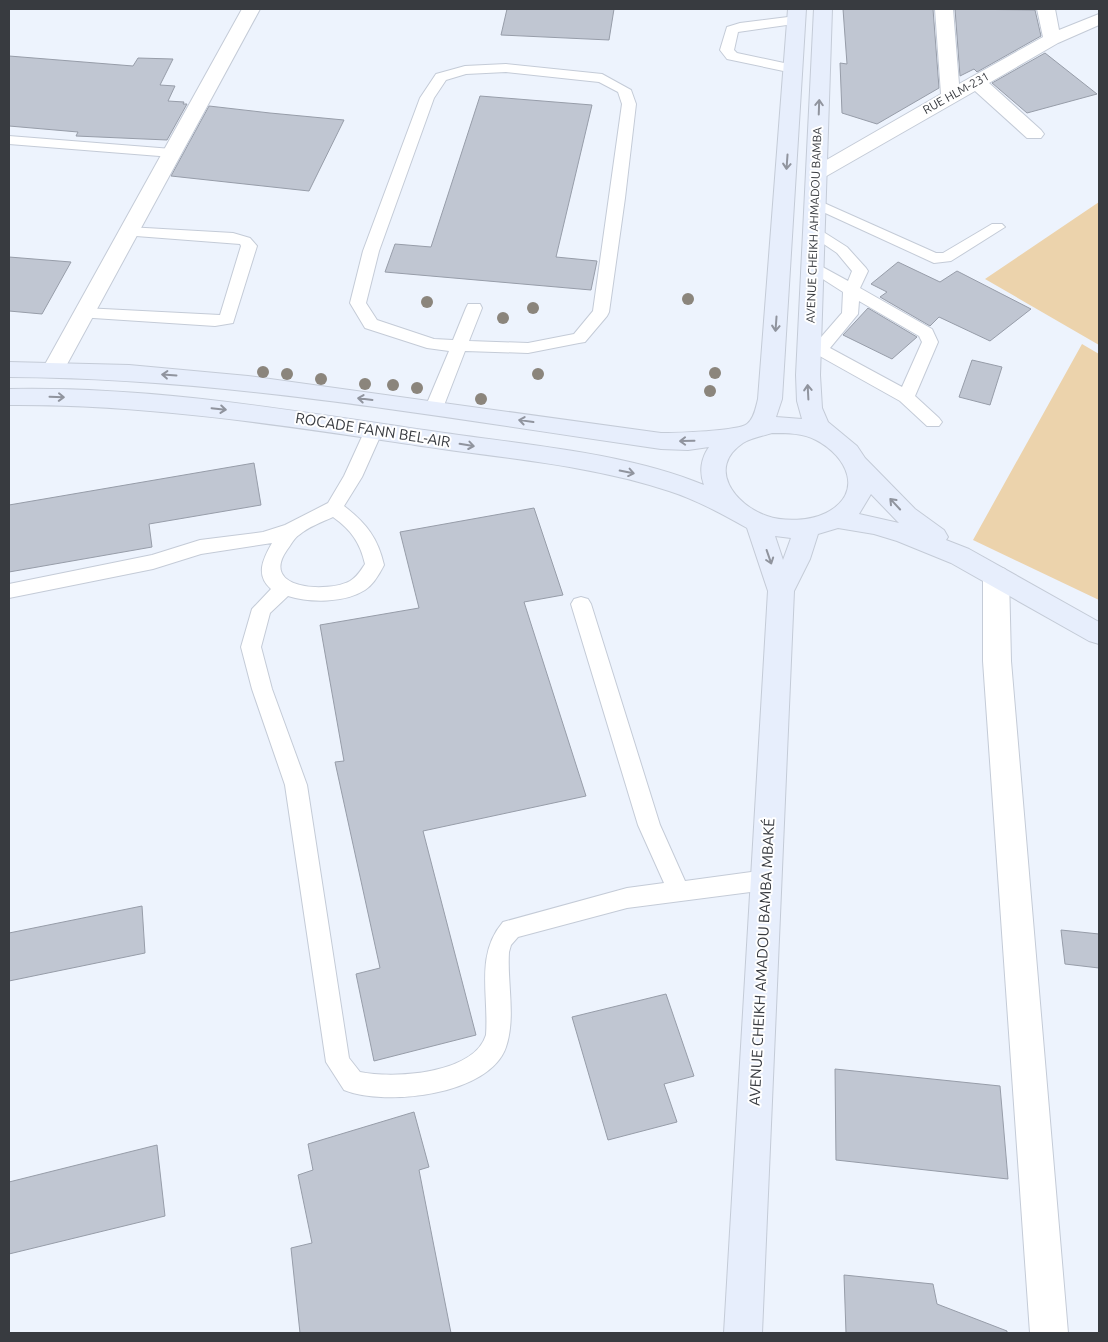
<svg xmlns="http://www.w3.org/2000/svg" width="1108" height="1342" font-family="Ubuntu,sans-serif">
  <rect width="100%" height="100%" fill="#edf3fd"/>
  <path fill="#ecd3ac" d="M1099,202V345L985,279Z
    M1082,344L1099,354V600L973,540Z"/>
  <path fill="#c0c6d2" stroke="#979da9" d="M507,9H614L609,40L501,35Z
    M843,9H933L939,88L877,124L842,113L840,63L847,64Z
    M955,9L1035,10L1041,36L977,72L974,69L960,76Z
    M1045,53L1097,94L1027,113L992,83Z
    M9,56L133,66L138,58L173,59L160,85L175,86L168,101L184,102L183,104H187L167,140L76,136L78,132L9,126Z
    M480,96L592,105L556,257L597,261L591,290L385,272L395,244L431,247Z
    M209,106L270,113L344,120L309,191L171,176Z
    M9,257L71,262L42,314L9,311Z
    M898,262L940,282L957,271L1031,309L990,341L939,317L930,326L880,297L887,292L871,284Z
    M868,308L917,337L892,359L843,335Z
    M972,360L1002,367L990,405L959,397Z
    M254,463L261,505L149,524L152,547L9,572V505Z
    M534,508L563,595L524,602L586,796L423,831L476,1035L374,1061L356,974L380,968L335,762L344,761L320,625L419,608L400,532Z
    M142,906L145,953L9,981V933Z
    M1061,930L1099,934V968L1065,964Z
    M666,994L694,1076L664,1084L677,1122L608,1140L572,1017Z
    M835,1069L1000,1086L1008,1179L836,1160Z
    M414,1112L429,1167L419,1170L451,1333H300L291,1248L312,1243L298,1175L313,1170L308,1144Z
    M157,1145L165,1216L9,1254V1182Z
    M844,1275L933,1284L937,1304L1007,1331V1333H846Z"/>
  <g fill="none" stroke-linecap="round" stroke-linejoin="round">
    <g stroke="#c4cbd7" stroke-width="2">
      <path id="lane" d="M796,16L801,17L802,20L801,23L738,32L734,50L737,53L798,66L800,69L798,72L793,73L727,59L720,50L727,27L740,23Z
        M506,64L602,74L631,90L636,104L625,198L609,312L607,316L585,342L579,343L528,353L465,351L443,408L440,412H428L425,408L449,351L427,348L365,328L350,303L363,251L420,98L436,74L465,66ZM506,72L599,82L618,92L622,104L593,311L574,334L528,343L469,341L482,308L480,304H468L466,308L453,340L434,339L377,320L366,303L379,251L434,98L446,80L466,74Z
        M9,136L172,149L179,153L172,157L9,144Z
        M815,199L936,253H943L992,224H1002L1005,227L951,261L934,263L810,206L808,203L810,200Z
        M814,226L847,247L866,268L868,271L860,288L932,329L938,342L915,396L939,418L942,422L939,426H927L900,401L816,354L803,352L801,348L803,344L816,343L842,313L843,292L804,267L807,264H817L848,281L852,271L837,253L809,234L806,231L809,228ZM859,301L919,336L922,342L902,387L830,348L858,314Z
        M128,227L233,233L250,238L257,246L233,323L215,326L78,317L76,313L78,309L84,308L220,315L241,246L240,244L123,235L120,232Z
        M374,424L380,426L383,430L362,477L344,506C366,523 378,538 384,565C380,573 373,585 365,590C345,603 310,603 288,596L270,613L261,647L272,689L307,785L349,1058L360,1072C394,1079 474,1074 486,1035C489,994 475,955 503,922L627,888L664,883L638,825L571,604L574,599L581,597L588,599L591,604L660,825L685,881L766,870L774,873L777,880L774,887L766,890L627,908L518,937L511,945L509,952C507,984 516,1017 506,1047C490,1095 386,1107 344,1090L326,1062L285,785L252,689L241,647L252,609L271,589C255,575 263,559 272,543L201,554L153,569L9,598V584L152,555L200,540L263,532L285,525L328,503L344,476L365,430L368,426ZM333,517C351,530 360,542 365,564C361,570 357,577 350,581C328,593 259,590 287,550C291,545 294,538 299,535C308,527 322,522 333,517Z"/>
    </g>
    <g stroke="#c4cbd7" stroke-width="2">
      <path id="street" d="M242,9H260L65,368L62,373L54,376L46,373L43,368Z
        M935,9H953L959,84L1043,37L1037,9H1055L1059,30L1099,14V25L1058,43L989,83L1041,130L1044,134L1041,138H1027L975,91L823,178L816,180L809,178L806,174L809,170L941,94Z
        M996,566L1005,569L1009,576L1011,661L1068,1333H1030L983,661V576L987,569Z"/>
    </g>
    <g stroke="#c4cbd7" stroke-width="2">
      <path id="secondary" d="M788,9H806L782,399L776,417L802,419L797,401L796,375L814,9H832L820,375L822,408L828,422L857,446L865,458L915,509L944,530L948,537L946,540L969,549L1099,622V644L1089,641L951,563L897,541L874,534L838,528L818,534L810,559L794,591L762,1333H724L768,591L747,528C722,514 697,500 669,491C588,464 499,458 415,445C280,425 146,404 9,405V389C156,386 300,412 445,433C528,445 627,453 704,485C699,472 701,458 709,447L688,450L661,449C445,418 228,378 9,377V362L129,365L248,376L661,433C675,433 739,431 747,424C754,419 756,407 758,399ZM772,433C787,433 803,433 816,440C847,456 865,493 826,513C810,521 784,522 767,516C735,505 706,468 743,443C751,438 763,436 772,433ZM871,494L897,521L899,523L859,514ZM775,536L791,538L783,560Z"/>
    </g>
    <use href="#lane" fill="#fff" fill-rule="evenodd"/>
    <use href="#street" fill="#fff" fill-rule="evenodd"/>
    <use href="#secondary" fill="#e7eefc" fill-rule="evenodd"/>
  </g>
  <g fill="#8b857c">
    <circle cx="688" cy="299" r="6"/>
    <circle cx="427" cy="302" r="6"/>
    <circle cx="533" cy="308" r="6"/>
    <circle cx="503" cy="318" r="6"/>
    <circle cx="263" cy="372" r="6"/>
    <circle cx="715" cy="373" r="6"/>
    <circle cx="287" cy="374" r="6"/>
    <circle cx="538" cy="374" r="6"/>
    <circle cx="321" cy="379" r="6"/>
    <circle cx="365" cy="384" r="6"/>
    <circle cx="393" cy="385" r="6"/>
    <circle cx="417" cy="388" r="6"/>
    <circle cx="710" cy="391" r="6"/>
    <circle cx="481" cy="399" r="6"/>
  </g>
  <defs><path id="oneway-shaft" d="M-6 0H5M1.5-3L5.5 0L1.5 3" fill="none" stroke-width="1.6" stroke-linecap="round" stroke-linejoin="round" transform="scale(1.25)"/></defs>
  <g stroke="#90949e">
    <use href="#oneway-shaft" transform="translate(819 107) rotate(-88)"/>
    <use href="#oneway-shaft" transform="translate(787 162) rotate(94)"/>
    <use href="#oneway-shaft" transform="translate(776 324) rotate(94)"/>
    <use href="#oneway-shaft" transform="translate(169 375) rotate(-176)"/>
    <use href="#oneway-shaft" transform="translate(808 392) rotate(-93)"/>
    <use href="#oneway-shaft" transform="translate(57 397) rotate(2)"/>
    <use href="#oneway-shaft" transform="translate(365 399) rotate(-173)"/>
    <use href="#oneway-shaft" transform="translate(219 409) rotate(6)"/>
    <use href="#oneway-shaft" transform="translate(526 421) rotate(-172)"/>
    <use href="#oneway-shaft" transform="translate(687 441) rotate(179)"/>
    <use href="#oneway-shaft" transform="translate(467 445) rotate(9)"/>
    <use href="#oneway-shaft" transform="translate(627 472) rotate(11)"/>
    <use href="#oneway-shaft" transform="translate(895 504) rotate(-133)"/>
    <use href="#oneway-shaft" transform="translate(769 557) rotate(71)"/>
  </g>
  <g text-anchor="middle" stroke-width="4" stroke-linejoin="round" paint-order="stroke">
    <g font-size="12" fill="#383b40" stroke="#fff">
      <text transform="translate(956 93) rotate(-29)" y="4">RUE HLM-231</text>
      <text transform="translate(814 225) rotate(-88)" y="4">AVENUE CHEIKH AHMADOU BAMBA</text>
    </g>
    <g font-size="15" fill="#383b40" stroke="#fff">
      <text transform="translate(373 430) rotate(9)" y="5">ROCADE FANN BEL-AIR</text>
      <text transform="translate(762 962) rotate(-87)" y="5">AVENUE CHEIKH AMADOU BAMBA MBAKÉ</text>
    </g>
  </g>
  <rect width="1108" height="1342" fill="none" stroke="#383b40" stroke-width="20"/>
</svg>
